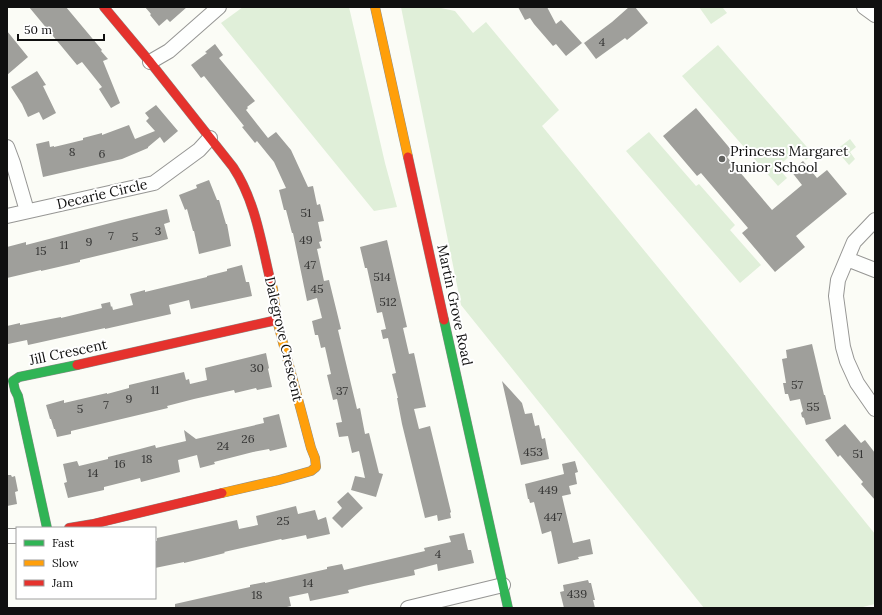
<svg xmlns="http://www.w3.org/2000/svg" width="882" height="615" font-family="Lora,serif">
  <rect width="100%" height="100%" fill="#fbfcf6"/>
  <path fill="#e0efd9" d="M243,7H349L385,163L397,207L374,211L221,23Z
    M401,7H440L441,8L455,11L473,33L486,22L559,110L542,126L730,355L875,534V604L859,608H704L461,305Z
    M699,7H725L723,8L727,13L711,24Z
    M718,45L813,154L806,160L797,150L777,167L787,178L778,186L682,76Z
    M649,132L696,186L699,184L735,225L730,230L761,265L740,283L626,151Z
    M850,139L856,147L850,152L855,159L849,165L836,150Z"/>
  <path fill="#9f9f9b" d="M29,7H66L102,50L101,51L108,59L103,61L120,103L111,108L99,89L102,87L82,62L77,65Z
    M145,7H187L170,22L167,19L159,26L150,15L151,14Z
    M518,7H547L556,24L561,20L582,43L566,56L556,44L553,46L534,24L530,18L525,20Z
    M629,7H635L648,23L627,40L625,38L596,59L584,43L612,22Z
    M7,31L28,57L7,75Z
    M215,44L223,55L219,58L255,101L247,107L248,108L246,110L268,138L276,132L291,150L308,187L313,186L317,205L320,204L324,221L318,222L322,241L319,242L321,248L317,249L324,281L329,280L341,329L338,330L357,409L360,408L365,434L369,433L379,473L383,474L376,497L351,490L355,476L365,478L359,451L352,453L348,436L339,437L336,423L342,422L337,399L333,400L327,375L331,374L325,347L321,348L318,335H315L312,321L322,318L317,298L307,301L293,233H292L286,210H284L279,190L286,188L274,162L257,141L255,143L242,127L244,126L204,76L201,78L191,65L207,53L205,52Z
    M37,71L46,85L43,86L56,113L43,120L39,112L28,117L22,104L11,87Z
    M156,105L178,131L164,143L160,137L148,147V148L122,159L43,177L36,144L49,141L50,147L54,146V147L83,140V138L102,133V135L129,125L135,139L155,131L146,121L149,118L145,113Z
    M696,108L733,152L727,157L772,210L802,185L791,171L803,161L817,178L827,170L847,194L796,236L805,247L775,272L742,233L748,228L701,173L697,176L663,136Z
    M209,180L217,200H219L226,224H227L231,246L199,254L194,231H193L187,209L185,210L179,195L197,188L196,185Z
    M167,209L170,222L164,224L168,239L80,260V262L41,271V270L7,278V247L26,242V245L122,220Z
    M387,240L407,327L403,328L409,354L414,353L426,407L414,409L419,429L430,426L451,512L450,513L451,518L438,521L437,515L425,518L402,424L397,398H398L392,374L396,373L388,338L383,339L381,330L386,329L382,312L377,313L367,268H365L360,247Z
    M242,265L246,282H249L252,296L191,309L189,300L169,305L171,314L105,329V328L28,345L27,340L8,344L7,338V326L20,323V325L61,317V318L102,308L101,304L110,302L111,307L112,306L113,310L133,305L130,294L145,290V292L207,277V276L227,271V269Z
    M812,344L824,395H825L831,419L806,425L804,418L802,417L801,413L803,411L800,399L790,401L788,394H785L783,383H786L782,359L787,358L786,350Z
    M266,353L269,368L268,369L272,387L257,390L256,388L235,393L234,390L194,399L167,406L168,408L71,431V434L57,437L55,429H54L51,419H50L46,405L64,400V403L107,393V394L129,388V385L184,372L186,380L189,379L190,384L207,380L205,368Z
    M502,381L522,403L525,414L532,413L535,426L539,425L542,439L545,438L549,459L521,465Z
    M279,414L287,447L270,451L269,449L253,452L214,462L215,464L200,468L197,455L178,460L180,472L141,482L140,478L104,487V490L68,498L64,483L67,482L63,464L77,461L79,466L108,459V457L140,449L155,445L156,448L186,441L184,430L196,439L264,423L263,418Z
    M845,424L861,443L865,440L875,453V500L861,484L863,482L840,455L838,457L825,440Z
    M575,461L578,472L575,473L577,484L569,486L571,494L562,496L573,543L590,539L593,554L578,557L579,559L558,564L551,531L542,534L534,502L530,503L529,499H528L525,484L564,474L562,464Z
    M7,475H11L12,477L15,476L18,491L15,492L17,504L7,506Z
    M348,492L363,508L342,528L332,518L342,508L337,502Z
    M296,506L298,514L315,510L318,520L326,517L330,534L307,539L306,535L282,540L281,539L224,552L225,553L184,563V562L155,568V541H157V538L237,520L239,529L258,525L256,516Z
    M464,533L468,550H471L474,563L438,571L437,564L414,570L415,575L364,586L348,590L349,593L310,601L308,593L289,597L291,606L283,608H175V604L250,587V585L265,582V583L327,569V567L342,564L344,570L425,551L424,548L451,542L449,536Z
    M588,580L589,583H591L595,600H593L595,608H564L560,592L564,591L563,585Z"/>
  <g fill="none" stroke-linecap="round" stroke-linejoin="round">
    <g stroke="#969694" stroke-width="16">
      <path id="street" d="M864,7L875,15
        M150,62L169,51L219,7
        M7,147L13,163L27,211
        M7,216L154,183L199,150L210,138
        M875,220L854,242L838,280L836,296L843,347L847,361L857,383L875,409
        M847,259L875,270
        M7,536H17
        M408,608L503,585"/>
    </g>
    <g stroke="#8c8d8a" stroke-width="10">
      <path id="fast" d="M444,320L508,608
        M47,528L18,396L15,390L13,381L19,377L77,365"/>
    </g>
    <g stroke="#8c8d8a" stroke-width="10">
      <path id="slow" d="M375,7L408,157
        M222,493L279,480L311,471L316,467L315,458L311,448L277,320L273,289L270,279"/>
    </g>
    <g stroke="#8c8d8a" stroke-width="10">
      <path id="jam" d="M104,7L150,62L233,167C255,200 261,241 270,279
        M408,157L444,320
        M77,365L277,320
        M69,528L93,524L222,493"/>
    </g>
    <use href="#street" stroke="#fefffe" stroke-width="14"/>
    <use href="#fast" stroke="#30b455" stroke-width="9"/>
    <use href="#slow" stroke="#ff9f0a" stroke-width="9"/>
    <use href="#jam" stroke="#e5322d" stroke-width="9"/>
  </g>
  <circle fill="#626360" stroke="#fff" stroke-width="1.5" cx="722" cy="159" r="4"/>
  <g text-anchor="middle" stroke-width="4" stroke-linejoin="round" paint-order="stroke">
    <g font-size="12" fill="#343433">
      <text x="602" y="46">4</text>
      <text x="72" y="156">8</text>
      <text x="102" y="158">6</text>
      <text x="306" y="217">51</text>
      <text x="158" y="235">3</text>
      <text x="111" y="240">7</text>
      <text x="135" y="241">5</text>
      <text x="306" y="244">49</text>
      <text x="89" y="246">9</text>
      <text x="64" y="249">11</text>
      <text x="41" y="255">15</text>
      <text x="310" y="269">47</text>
      <text x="382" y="281">514</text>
      <text x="317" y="293">45</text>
      <text x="388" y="306">512</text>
      <text x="257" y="372">30</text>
      <text x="797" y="389">57</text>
      <text x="155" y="394">11</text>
      <text x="342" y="395">37</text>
      <text x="129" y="403">9</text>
      <text x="106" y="409">7</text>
      <text x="813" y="411">55</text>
      <text x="80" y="413">5</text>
      <text x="248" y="443">26</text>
      <text x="223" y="450">24</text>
      <text x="533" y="456">453</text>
      <text x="858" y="458">51</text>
      <text x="147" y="463">18</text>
      <text x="120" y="468">16</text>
      <text x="93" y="477">14</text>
      <text x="548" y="494">449</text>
      <text x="553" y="521">447</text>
      <text x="283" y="525">25</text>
      <text x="438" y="558">4</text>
      <text x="308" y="587">14</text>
      <text x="577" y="598">439</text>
      <text x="257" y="599">18</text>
    </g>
    <g font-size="14" fill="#101010" stroke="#fff" text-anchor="start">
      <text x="730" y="156">Princess Margaret<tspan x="730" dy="16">Junior School</tspan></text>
    </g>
    <g font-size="14" fill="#101010" stroke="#fff">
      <text transform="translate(102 194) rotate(-13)" y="5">Decarie Circle</text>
      <text transform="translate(455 305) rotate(78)" y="5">Martin Grove Road</text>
      <text transform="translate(284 339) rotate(77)" y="5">Dalegrove Crescent</text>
      <text transform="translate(68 352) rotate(-12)" y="5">Jill Crescent</text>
    </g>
  </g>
  <rect width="882" height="615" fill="none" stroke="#101010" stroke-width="16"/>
  <rect x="16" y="527" width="140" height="72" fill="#ffffff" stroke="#9f9f9f"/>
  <rect x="24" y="540" width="20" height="6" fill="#30b455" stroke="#9f9f9f"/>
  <text x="52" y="547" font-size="12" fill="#101010">Fast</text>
  <rect x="24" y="560" width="20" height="6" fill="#ff9f0a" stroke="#9f9f9f"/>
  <text x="52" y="567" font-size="12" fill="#101010">Slow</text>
  <rect x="24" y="580" width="20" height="6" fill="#e5322d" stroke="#9f9f9f"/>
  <text x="52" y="587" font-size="12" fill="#101010">Jam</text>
  <path d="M18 34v6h86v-6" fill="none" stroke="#101010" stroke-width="2"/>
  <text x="24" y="34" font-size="12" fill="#101010" stroke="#ffffff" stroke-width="3" paint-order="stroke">50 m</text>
</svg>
